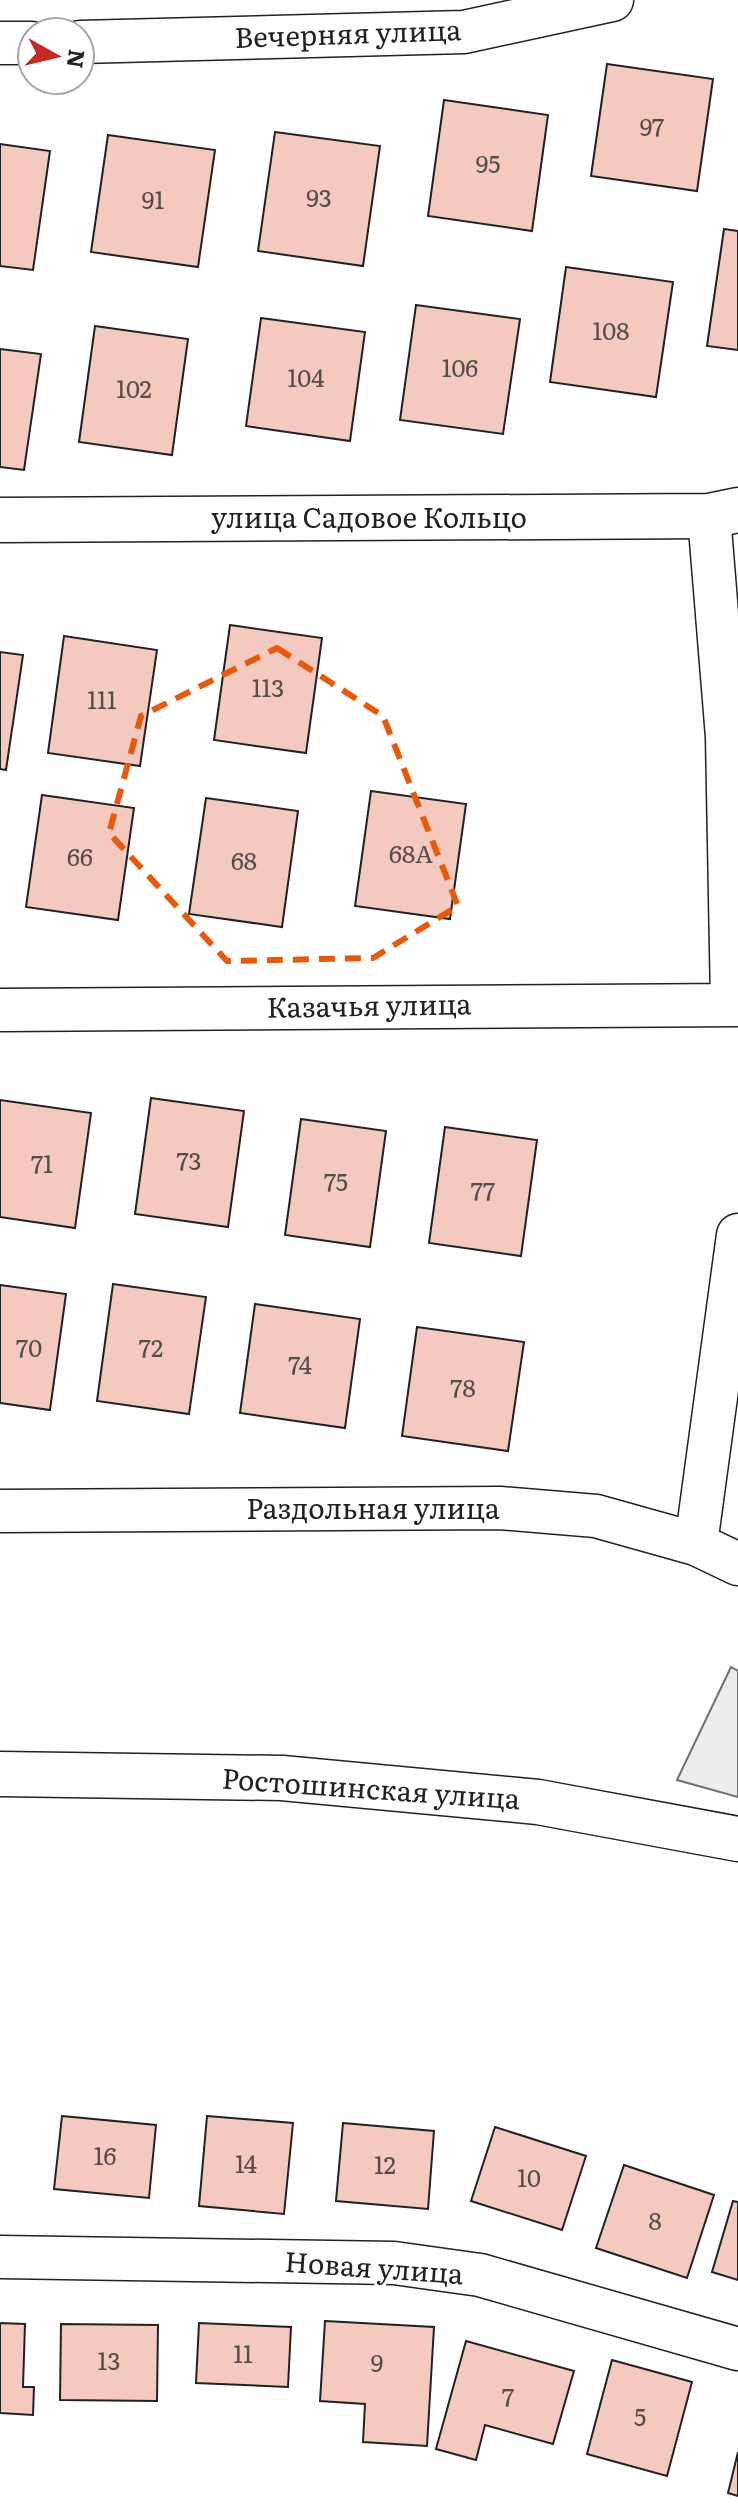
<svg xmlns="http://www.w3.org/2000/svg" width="738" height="2519" font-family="Literata,serif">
  <rect width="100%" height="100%" fill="#fff"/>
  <path fill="#ededed" stroke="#6f6f6f" stroke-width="2" d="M731,1667L738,1671V1797L677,1780Z"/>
  <path fill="#f3c9c0" stroke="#222" stroke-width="2" d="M607,64L713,79L697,191L591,176Z
    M444,100L548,115L532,231L428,216Z
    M275,132L380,146L363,266L258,251Z
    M108,135L215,150L198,267L91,252Z
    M0,144L50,151L33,270L0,266Z
    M724,229L738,231V350L707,346Z
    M566,267L673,282L656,397L550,382Z
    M416,305L520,319L503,434L400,420Z
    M261,318L365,332L350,441L246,426Z
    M95,326L188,339L172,455L79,442Z
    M0,349L41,354L24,470L0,467Z
    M230,625L322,638L306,753L214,740Z
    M64,636L157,650L140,766L48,753Z
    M0,652L23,655L6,770L0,769Z
    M371,791L466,804L450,919L355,906Z
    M42,795L134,808L118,920L26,907Z
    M206,798L298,811L282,927L189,914Z
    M151,1098L244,1111L228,1227L135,1214Z
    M0,1100L91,1113L75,1228L0,1217Z
    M301,1119L386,1131L370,1247L285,1235Z
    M445,1127L537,1140L521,1256L429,1243Z
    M113,1284L206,1297L189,1414L97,1401Z
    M0,1285L66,1294L50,1410L0,1403Z
    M255,1304L360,1319L345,1428L240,1413Z
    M417,1327L524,1342L508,1451L402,1436Z
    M62,2116L156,2125L149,2198L54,2189Z
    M207,2116L293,2123L284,2214L199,2206Z
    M343,2123L434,2131L428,2209L336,2201Z
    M495,2127L586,2156L562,2230L471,2201Z
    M624,2165L714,2195L687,2278L596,2248Z
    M733,2201L738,2202V2280L712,2272Z
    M325,2321L434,2327L427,2446L363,2442L365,2404L320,2401Z
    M0,2323L25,2324L23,2387H34L33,2415L0,2413Z
    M199,2323L291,2327L288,2387L196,2383Z
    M61,2324L158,2325L157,2401L60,2400Z
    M466,2341L574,2371L553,2444L485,2425L476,2460L436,2449Z
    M612,2360L692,2382L667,2476L587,2454Z
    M738,2452V2496L728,2493Z"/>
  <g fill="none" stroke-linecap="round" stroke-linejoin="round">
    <g stroke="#222" stroke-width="45">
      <path id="minor" d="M80,42L464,32L612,0
        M0,43H32
        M709,516L727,737L732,1003
        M0,1010L738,1005
        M0,1511L500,1508L596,1516L696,1544L738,1564
        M696,1544L738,1235
        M0,2257L394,2263L480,2275L738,2349"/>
    </g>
    <g stroke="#222" stroke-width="47">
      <path id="major" d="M0,520L709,516L738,510
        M0,1774L282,1778L538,1802L738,1839"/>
    </g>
    <use href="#minor" stroke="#fff" stroke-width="42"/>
    <use href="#major" stroke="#fff" stroke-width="44"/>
  </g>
  <path fill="none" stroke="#e8590c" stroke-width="6" stroke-dasharray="16 10" stroke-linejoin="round" d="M277,648L383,716L458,906L373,958L227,961L109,833L141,716Z"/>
  <g text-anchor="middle" stroke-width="6" stroke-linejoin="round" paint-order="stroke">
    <g font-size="24" fill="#564c4a">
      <text x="652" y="136">97</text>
      <text x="488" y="173">95</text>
      <text x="319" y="207">93</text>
      <text x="153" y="209">91</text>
      <text x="611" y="340">108</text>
      <text x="460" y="377">106</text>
      <text x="306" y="387">104</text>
      <text x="134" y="398">102</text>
      <text x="268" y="697">113</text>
      <text x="102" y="709">111</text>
      <text x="411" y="863">68А</text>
      <text x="80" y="866">66</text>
      <text x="244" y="870">68</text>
      <text x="189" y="1170">73</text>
      <text x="42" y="1173">71</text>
      <text x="336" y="1191">75</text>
      <text x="483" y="1200">77</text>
      <text x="29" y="1357">70</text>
      <text x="151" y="1357">72</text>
      <text x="300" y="1374">74</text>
      <text x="463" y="1397">78</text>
      <text x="105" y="2165">16</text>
      <text x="246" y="2173">14</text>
      <text x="385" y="2174">12</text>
      <text x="529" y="2187">10</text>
      <text x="655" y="2230">8</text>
      <text x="243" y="2363">11</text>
      <text x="109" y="2370">13</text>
      <text x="377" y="2372">9</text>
      <text x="508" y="2406">7</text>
      <text x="640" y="2426">5</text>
    </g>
    <g font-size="28" fill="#222" stroke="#fff">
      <text transform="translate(348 34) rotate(-2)" y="10">Вечерняя улица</text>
      <text x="369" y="528">улица Садовое Кольцо</text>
      <text transform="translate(369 1006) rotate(-1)" y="10">Казачья улица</text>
      <text x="373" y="1519">Раздольная улица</text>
      <text transform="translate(371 1789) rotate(4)" y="10">Ростошинская улица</text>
      <text transform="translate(374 2268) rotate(4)" y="10">Новая улица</text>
    </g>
  </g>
  <g transform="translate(56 56) rotate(98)"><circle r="38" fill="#ffffff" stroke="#a7a7a7" stroke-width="2"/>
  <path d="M0-6L14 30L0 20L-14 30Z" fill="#c62828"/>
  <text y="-12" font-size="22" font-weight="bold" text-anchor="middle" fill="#222222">N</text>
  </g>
</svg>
